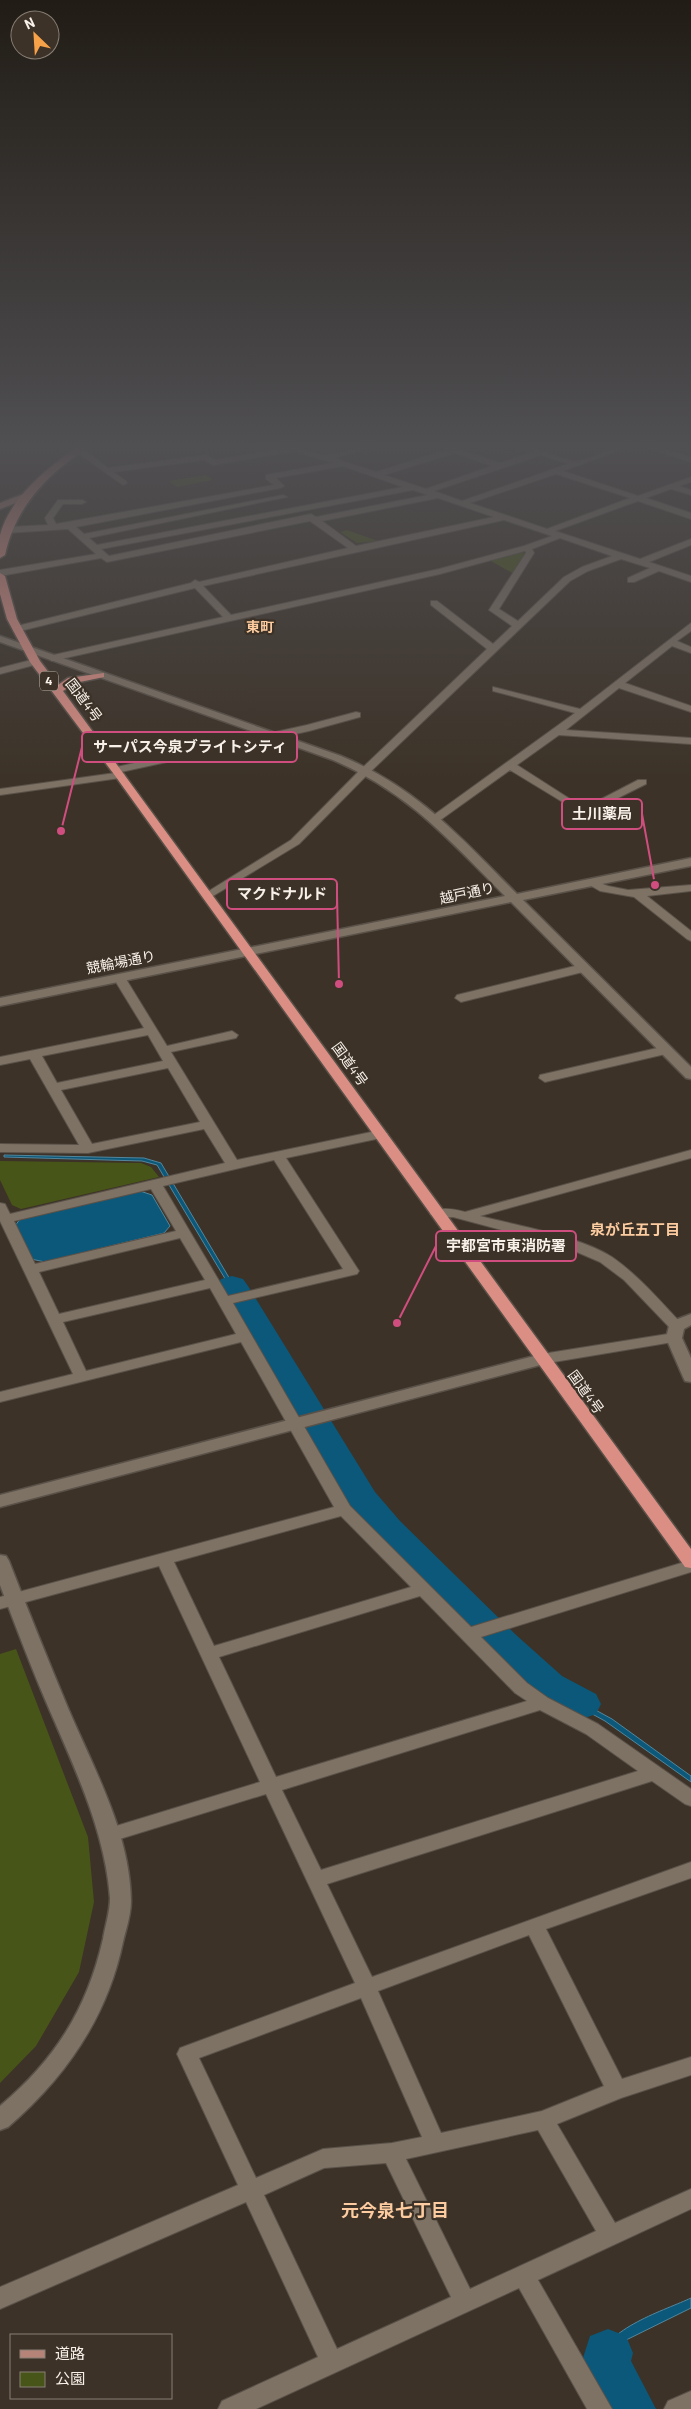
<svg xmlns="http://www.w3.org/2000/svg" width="691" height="2409" font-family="Barlow,'Noto Sans JP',sans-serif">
  <rect width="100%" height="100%" fill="#3c3227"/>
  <path fill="#485518" d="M206,475L213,480L177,487L168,481Z
    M347,530L378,541L357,543L340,532Z
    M521,552L529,555L516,575L489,560Z
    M0,1161L141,1163L151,1167L159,1177L21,1209L12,1205L0,1180Z
    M16,1649L88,1837L94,1902L79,1972L36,2046L0,2083V1654Z"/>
  <path fill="#0c587a" stroke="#53869c" d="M4,1155L144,1158L161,1163L234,1286L230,1287L157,1165L142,1161L4,1157Z
    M140,1191L152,1195L170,1226L164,1233L45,1262L31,1259L15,1226L20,1219Z
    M251,1313L298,1395L293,1396L247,1314Z
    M328,1438L366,1502L477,1615L472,1617L362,1503L323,1439Z
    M502,1640L546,1683L612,1719L691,1776V1782L605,1721L541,1686L497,1642Z
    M691,2298V2308L618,2344C606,2359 617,2374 625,2388L617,2392C611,2382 604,2372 603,2360C600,2330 668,2309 691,2298Z"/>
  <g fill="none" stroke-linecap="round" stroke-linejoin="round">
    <path fill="#0c587a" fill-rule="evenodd" d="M232,1276L243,1279L248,1286L375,1492L400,1521L515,1634L562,1676L596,1694L601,1704L596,1714L582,1719L568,1714L536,1696L489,1654L374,1539L351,1510L216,1286L221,1279Z
      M608,2329L626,2336L633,2353L631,2361L656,2409H604L581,2364L590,2336Z"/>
    <g stroke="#5a5148" stroke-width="2">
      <path id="street" d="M285,446C300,445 313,456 327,455C344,454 358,446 375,446L334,458L376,472L447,450L444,448L448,446L500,463L533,452L519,446C540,446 557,460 575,461C588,462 612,446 631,446L563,471L638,496L691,477V482L679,486L691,490V495L671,489L646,498L691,513V519L638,501L555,531L640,559L691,539V545L649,562L691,576V582L659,571L634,582H628V578L650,568L621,559L588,571L570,581L367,775L299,844L208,899L202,896L204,894L291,840L359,771L487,649L431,605V601H437L493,644L512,626L489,610L526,553L525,551L440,574L52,661L47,658L49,656L223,617L195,588L16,632L13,631V627L191,583L195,580L199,582L348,548L310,521L107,562L101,558L0,576V570L96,554L68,529L7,533L3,530L7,527L48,525L45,518L58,500H82L86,502L82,504H63L53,518L56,524L274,485L266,479V475L333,463L295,451L213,465L204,460L113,472L126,481L127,483L123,485L75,451V447H81L108,468L206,455L215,460L286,448ZM455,453L492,466L426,489L384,475ZM541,455L568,464L462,501L434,491ZM343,466L403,487L97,545L89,538L287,497L283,495L84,534L76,527L280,488L284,486L276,478ZM556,474L630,498L547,529L470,503ZM413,490L428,495L316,517L311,514L109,556L101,549ZM438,498L494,517L356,546L322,521ZM504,520L552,536L524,546L439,569L231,615L203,586ZM560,538L612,556L582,567L564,577L518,621L499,609L534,553L532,549Z
        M642,446H653L691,457V462Z
        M691,623V631L677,641L691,647V653L672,646L625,683L691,706V712L619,688L566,730L691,738V744L559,735L517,765L584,808L638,780H646V784L584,815L510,770L439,821H431V817L575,713L493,691V687L580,709Z
        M35,659L40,662L38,664L0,674V668Z
        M356,712L360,713V717L309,731L121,772L125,775L120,778L0,795V789L115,773L111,770L112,768L307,725Z
        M592,880L608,886L628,890L691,885V891L647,896L691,931V941L687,939L634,897L600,891L586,883Z
        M583,964L587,965L589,968L587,971L461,1002L455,998L457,995Z
        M120,975L126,979L167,1046L232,1031L238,1035L236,1038L171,1052L237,1160L381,1130L388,1134L381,1138L286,1158L359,1271L357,1274L233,1303L350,1506L471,1627L691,1560V1572L481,1637L527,1683L548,1698L598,1724L691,1789V1806L685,1804L652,1781L327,1884L372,1977L691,1862V1878L546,1929L622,2079L691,2057V2075L621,2098L557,2124L615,2223L691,2189V2209L538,2280L612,2409H587L519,2288L256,2409H218L222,2401L318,2357L246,2202L0,2309V2287L238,2185L177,2054L180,2048L355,1983L266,1794L110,1842L103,1840L101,1835L103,1830L260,1782L159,1566L0,1609V1597L334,1507L241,1342L0,1402V1392L73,1374L0,1221V1203L5,1204L10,1214L225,1163L204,1129L88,1153L0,1152V1144L79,1145L30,1059L0,1065V1057L144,1028L114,979ZM148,1035L163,1061L57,1083L42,1056ZM168,1068L200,1122L92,1144L61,1090ZM274,1160L343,1269L228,1296L163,1186ZM151,1189L176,1231L35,1264L14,1221ZM180,1238L205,1280L59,1314L39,1272ZM210,1288L236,1334L86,1371L63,1322ZM341,1516L411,1587L214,1646L174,1562ZM420,1596L515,1693L527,1701L276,1777L219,1657ZM540,1710L586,1734L638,1771L321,1870L282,1790ZM529,1935L604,2086L542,2111L441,2133L378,1991ZM361,1998L422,2137L392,2143L323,2149L256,2178L199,2058ZM538,2130L596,2231L470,2289L406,2159ZM386,2163L451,2297L337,2349L264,2195L324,2168Z
        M666,1046L670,1047L672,1050L670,1053L545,1082L539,1078L540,1075Z
        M691,1150V1158L480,1216C519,1226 579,1236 612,1257C638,1275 659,1300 681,1323L683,1326L681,1329H671L624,1280L600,1262L565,1247L453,1217L437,1218L430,1214C438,1206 454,1209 465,1212Z
        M674,1333L681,1338L679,1341L542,1364L535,1359L542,1354Z
        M691,2391V2409H664L668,2401Z"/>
    </g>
    <g stroke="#5a5148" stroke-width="3">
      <path id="secondary" d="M0,636L341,756C418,788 459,836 517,894L691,858V866L523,900L691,1067V1079L686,1078L511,902L0,1006V998L505,896C448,839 409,793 333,760L0,642Z
        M691,1314V1325L684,1329L682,1338L691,1358V1382L685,1381L683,1377L666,1338L670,1322Z
        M542,1354L548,1355L550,1359L548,1363L0,1507V1495Z
        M0,1555L6,1556L9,1561C28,1610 48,1660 68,1708C94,1769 130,1833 131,1901C131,1915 126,1929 123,1942C107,2018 66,2077 8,2127L0,2130V2106C55,2060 87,2009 103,1939C105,1926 110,1912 110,1898C105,1832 76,1771 50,1711C32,1670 16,1627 0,1585Z"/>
    </g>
    <g stroke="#5a5148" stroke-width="3">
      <path id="primary" d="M26,493L30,496L29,498L0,509V503Z"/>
    </g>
    <g stroke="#5a5148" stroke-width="3">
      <path id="highway" d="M78,446H87C80,454 69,461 60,468C32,492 13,519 5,555L0,558C0,551 0,542 0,535C10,497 49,467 78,446Z
        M0,573L5,576L17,619L40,661L58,685L68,678L104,673V677L75,683L63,691L691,1549V1568L685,1567L116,777L30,662L7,619L0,594Z"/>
    </g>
    <use href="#street" fill="#7e7265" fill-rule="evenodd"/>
    <use href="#secondary" fill="#7e7265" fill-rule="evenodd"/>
    <use href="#primary" fill="#b58378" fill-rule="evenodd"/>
    <use href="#highway" fill="#da8e84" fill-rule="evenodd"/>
  </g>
  <linearGradient id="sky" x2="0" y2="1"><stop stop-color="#211c15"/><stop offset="0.57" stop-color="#504f52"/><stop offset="1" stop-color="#504f52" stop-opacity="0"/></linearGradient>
  <rect width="691" height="783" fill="url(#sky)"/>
  <g text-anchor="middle" stroke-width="4.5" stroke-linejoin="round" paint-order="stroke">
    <rect fill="#3c3227" stroke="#c0b8b0" stroke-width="1" x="40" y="671.5" width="18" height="19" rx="4"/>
    <g font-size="12" font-weight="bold" fill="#f8f1ea">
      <text x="49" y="685">4</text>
    </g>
    <g font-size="14" font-weight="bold" fill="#fccb9f" stroke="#3c3227">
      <text x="260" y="632">東町</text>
    </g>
    <g font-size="14" fill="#f8f1ea" stroke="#3c3227">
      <text transform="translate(84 700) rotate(53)" y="5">国道4号</text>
      <text transform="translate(467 893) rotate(-12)" y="5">越戸通り</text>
      <text transform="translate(121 962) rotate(-11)" y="5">競輪場通り</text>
      <text transform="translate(350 1064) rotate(54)" y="5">国道4号</text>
      <text transform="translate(586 1392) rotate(54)" y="5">国道4号</text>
    </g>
    <g font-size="15" font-weight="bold" fill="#fccb9f" stroke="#3c3227">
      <text x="635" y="1235">泉が丘五丁目</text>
    </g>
    <g font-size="18" font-weight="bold" fill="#fccb9f" stroke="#3c3227">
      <text x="395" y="2217">元今泉七丁目</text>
    </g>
  </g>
  <path fill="none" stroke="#d04e7f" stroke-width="2" d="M61 831L82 747M655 885L642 814M339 984L337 894M397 1323L436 1246"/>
  <g fill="#d04e7f" stroke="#3c3227" stroke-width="2">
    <circle cx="61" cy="831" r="5"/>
    <circle cx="655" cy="885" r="5"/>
    <circle cx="339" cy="984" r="5"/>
    <circle cx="397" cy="1323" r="5"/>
  </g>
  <g fill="#3c3227" stroke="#d04e7f" stroke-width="2">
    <rect x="82" y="732" width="215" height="30" rx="5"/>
    <rect x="562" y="799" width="80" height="30" rx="5"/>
    <rect x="227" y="879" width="110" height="30" rx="5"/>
    <rect x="436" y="1231" width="140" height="30" rx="5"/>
  </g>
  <g font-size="15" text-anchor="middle" font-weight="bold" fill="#f8f1ea">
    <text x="190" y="752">サーパス今泉ブライトシティ</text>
    <text x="602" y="819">土川薬局</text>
    <text x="282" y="899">マクドナルド</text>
    <text x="506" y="1251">宇都宮市東消防署</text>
  </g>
  <rect x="10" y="2334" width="162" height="65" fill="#3c3227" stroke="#877e75"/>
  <rect x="20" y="2350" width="25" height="8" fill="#b58378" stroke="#877e75"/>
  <text x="55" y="2359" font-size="15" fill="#f8f1ea">道路</text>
  <rect x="20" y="2372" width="25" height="15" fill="#485518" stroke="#877e75"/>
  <text x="55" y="2384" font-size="15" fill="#f8f1ea">公園</text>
  <g transform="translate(35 35) rotate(335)"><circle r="24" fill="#3c3227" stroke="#877e75"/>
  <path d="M0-4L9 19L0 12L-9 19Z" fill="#f7a149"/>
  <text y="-8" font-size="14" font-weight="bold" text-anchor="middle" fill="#f8f1ea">N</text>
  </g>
</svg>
